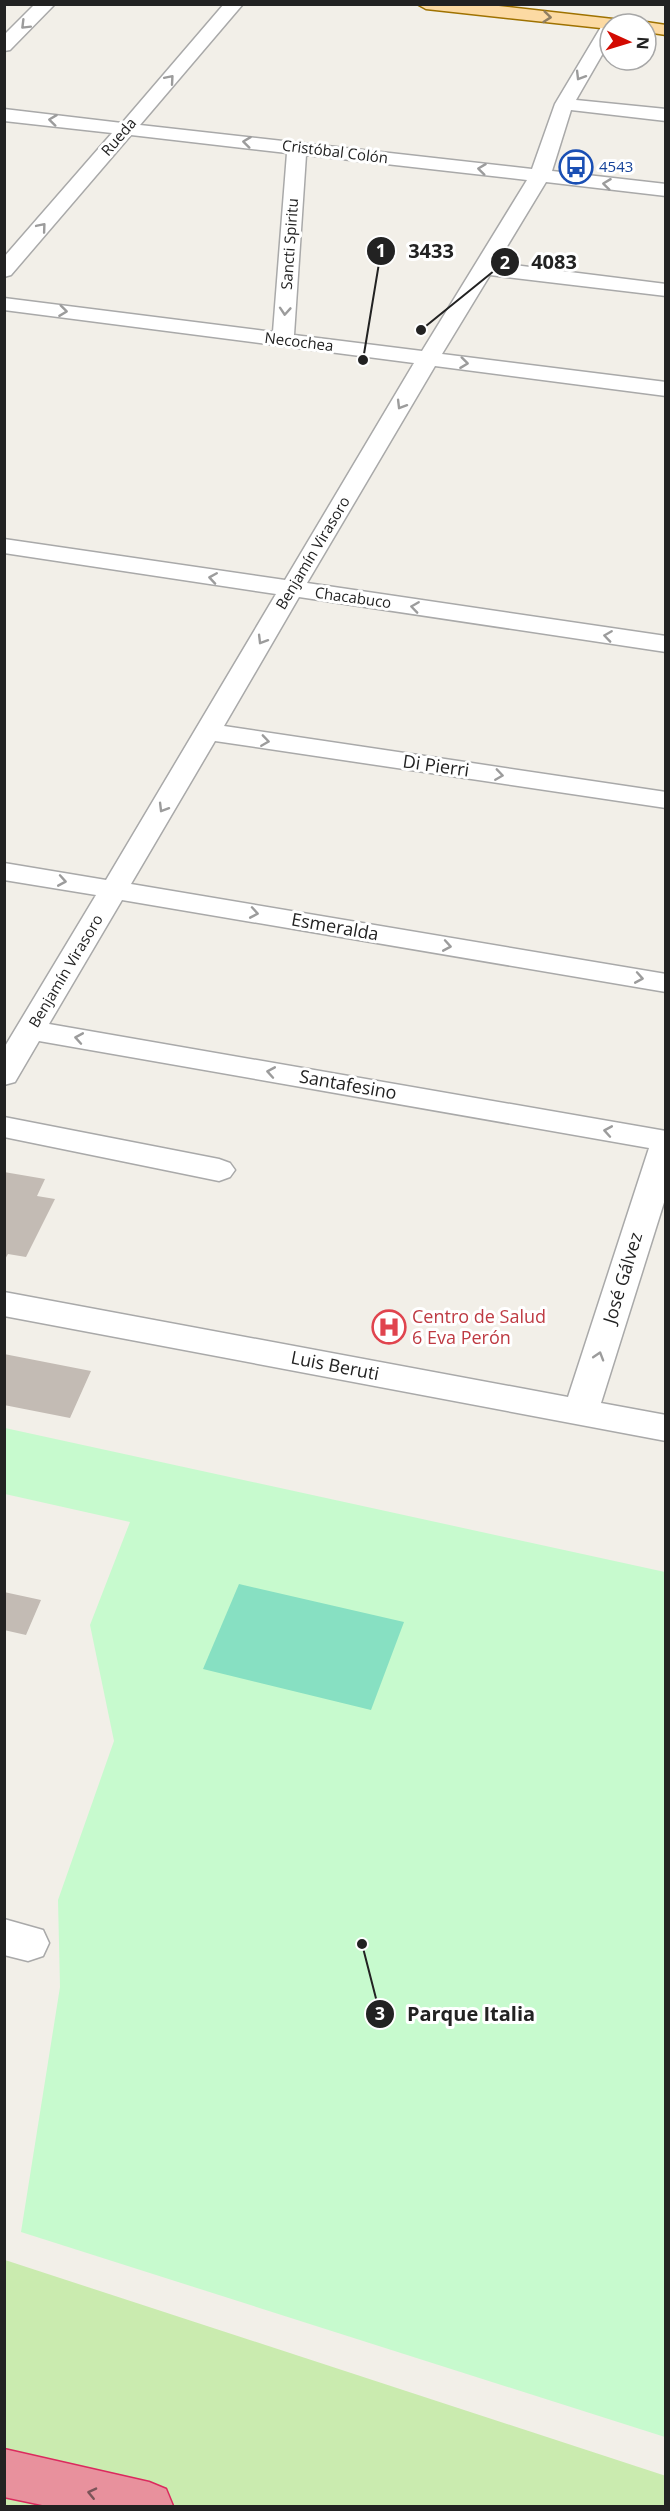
<svg xmlns="http://www.w3.org/2000/svg" width="670" height="2511" font-family="'Open Sans',sans-serif">
  <rect width="100%" height="100%" fill="#f2efe8"/>
  <path fill="#caebaf" d="M5,2260L666,2476L665,2506H5Z"/>
  <path fill="#c7face" d="M5,1428L665,1572V2437L21,2232L60,1987L58,1900L114,1741L90,1625L130,1522L5,1494Z"/>
  <path fill="#87e0c2" d="M239,1584L404,1622L371,1710L203,1669Z"/>
  <path fill="#c3bbb4" d="M4,1172L45,1179L37,1196L55,1199L26,1257L8,1254L4,1261Z
    M4,1354L91,1371L70,1418L4,1405Z
    M4,1592L41,1600L26,1635L4,1630Z"/>
  <g fill="none" stroke-linecap="round" stroke-linejoin="round">
    <g stroke="#a9a9a9" stroke-width="3">
      <path id="minor" d="M35,4H55L10,50L4,51V35Z
        M224,4H243L140,125L532,169L555,104L604,22L610,21L618,24H610V41L576,100L666,109V121L571,110L552,171L666,184V196L546,182L497,263L666,284V296L490,275L442,354L666,382V396L435,366L307,583L666,636V652L299,597L224,726L666,792V808L215,741L131,884L666,974V992L122,900L49,1024L666,1131V1196L601,1403L666,1415V1441L4,1316V1292L568,1397L649,1148L39,1041L15,1082L4,1085V1048L96,895L4,880V863L106,880L276,594L4,553V539L285,580L414,363L4,310V298L273,332L287,153L131,135L11,275L4,277V257L112,133L4,121V109L122,123ZM306,155L527,180L422,351L294,335Z
        M4,1117L219,1159L230,1163L235,1170L230,1177L219,1181L4,1137Z
        M4,1919L43,1930L49,1943L43,1956L28,1961L4,1955Z"/>
    </g>
    <g stroke="#9f7200" stroke-width="3">
      <path id="major" d="M417,4H481L613,19L619,20L622,24H610V29L426,9Z
        M646,22L666,25V35L646,32V24H639Z"/>
    </g>
    <g stroke="#db2a5e" stroke-width="3">
      <path id="highway" d="M4,2449L149,2482L166,2489L173,2506H47L4,2497Z"/>
    </g>
    <use href="#minor" fill="#fff" fill-rule="evenodd"/>
    <use href="#major" fill="#fcdaa3" fill-rule="evenodd"/>
    <use href="#highway" fill="#e8919d" fill-rule="evenodd"/>
  </g>
  <defs><path id="oneway-chevron" d="M-2-3.5L2.5 0L-2 3.5" fill="none" stroke-width="1.6" stroke-linecap="round" stroke-linejoin="round" transform="scale(1.5)"/></defs>
  <use stroke="#8f7e62" href="#oneway-chevron" transform="translate(547 17) rotate(6)"/>
  <g stroke="#9c9c9c">
    <use href="#oneway-chevron" transform="translate(25 25) rotate(135)"/>
    <use href="#oneway-chevron" transform="translate(580 76) rotate(121)"/>
    <use href="#oneway-chevron" transform="translate(170 79) rotate(-49)"/>
    <use href="#oneway-chevron" transform="translate(53 120) rotate(-173)"/>
    <use href="#oneway-chevron" transform="translate(247 142) rotate(-173)"/>
    <use href="#oneway-chevron" transform="translate(482 169) rotate(-173)"/>
    <use href="#oneway-chevron" transform="translate(607 184) rotate(-173)"/>
    <use href="#oneway-chevron" transform="translate(42 227) rotate(-50)"/>
    <use href="#oneway-chevron" transform="translate(63 311) rotate(7)"/>
    <use href="#oneway-chevron" transform="translate(285 311) rotate(94)"/>
    <use href="#oneway-chevron" transform="translate(464 363) rotate(7)"/>
    <use href="#oneway-chevron" transform="translate(401 405) rotate(121)"/>
    <use href="#oneway-chevron" transform="translate(213 578) rotate(-171)"/>
    <use href="#oneway-chevron" transform="translate(415 607) rotate(-172)"/>
    <use href="#oneway-chevron" transform="translate(608 636) rotate(-172)"/>
    <use href="#oneway-chevron" transform="translate(262 640) rotate(121)"/>
    <use href="#oneway-chevron" transform="translate(265 741) rotate(8)"/>
    <use href="#oneway-chevron" transform="translate(499 775) rotate(8)"/>
    <use href="#oneway-chevron" transform="translate(163 808) rotate(121)"/>
    <use href="#oneway-chevron" transform="translate(62 881) rotate(10)"/>
    <use href="#oneway-chevron" transform="translate(254 913) rotate(10)"/>
    <use href="#oneway-chevron" transform="translate(447 946) rotate(10)"/>
    <use href="#oneway-chevron" transform="translate(639 978) rotate(10)"/>
    <use href="#oneway-chevron" transform="translate(79 1038) rotate(-170)"/>
    <use href="#oneway-chevron" transform="translate(271 1072) rotate(-170)"/>
    <use href="#oneway-chevron" transform="translate(608 1131) rotate(-170)"/>
    <use href="#oneway-chevron" transform="translate(599 1356) rotate(-73)"/>
  </g>
  <use stroke="#7b5459" href="#oneway-chevron" transform="translate(92 2493) rotate(-167)"/>
  <defs>
    <g id="bus-ring" transform="scale(1.725)"><circle r="9.5" fill="#fff" stroke="#1a4fb4" stroke-width="1.5"/><path d="M-5-6H5V4H4V6H2V4H-2V6H-4V4H-5ZM-3.5-4V0h7V-4ZM-3.5 1.2v1.5H-2V1.2ZM2 1.2v1.5H3.5V1.2Z" fill="#1a4fb4"/></g>
    <g id="hospital-ring" transform="scale(1.725)"><circle r="9.5" fill="#fff" stroke="#e0444e" stroke-width="1.5"/><path d="M-5-5h3v3.5h4V-5h3V5h-3V1.5h-4V5h-3Z" fill="#e0444e"/></g>
  </defs>
  <g fill-rule="evenodd">
    <use href="#bus-ring" x="576" y="167"/>
    <use href="#hospital-ring" x="389" y="1327"/>
  </g>
  <g text-anchor="middle" stroke-width="6" stroke-linejoin="round" paint-order="stroke">
    <g font-size="15" fill="#222" stroke="#fff">
      <text transform="translate(119 137) rotate(-49)" y="5">Rueda</text>
      <text transform="translate(335 152) rotate(7)" y="5">Cristóbal Colón</text>
      <text transform="translate(290 244) rotate(-86)" y="5">Sancti Spiritu</text>
      <text transform="translate(299 342) rotate(7)" y="5">Necochea</text>
      <text transform="translate(313 553) rotate(-59)" y="5">Benjamín Virasoro</text>
      <text transform="translate(353 598) rotate(8)" y="5">Chacabuco</text>
      <text transform="translate(66 971) rotate(-59)" y="5">Benjamín Virasoro</text>
    </g>
    <g font-size="15" fill="#164399" stroke="#fff" text-anchor="start">
      <text x="599" y="172">4543</text>
    </g>
    <g font-size="18" fill="#222" stroke="#fff">
      <text transform="translate(436 766) rotate(8)" y="6">Di Pierri</text>
      <text transform="translate(335 927) rotate(10)" y="6">Esmeralda</text>
      <text transform="translate(348 1085) rotate(10)" y="6">Santafesino</text>
      <text transform="translate(623 1278) rotate(-73)" y="6">José Gálvez</text>
      <text transform="translate(335 1366) rotate(11)" y="6">Luis Beruti</text>
    </g>
    <g font-size="18" fill="#be3a42" stroke="#fff" text-anchor="start">
      <text x="412" y="1323">Centro de Salud<tspan x="412" dy="21">6 Eva Perón</tspan></text>
    </g>
  </g>
  <path fill="none" stroke="#222" stroke-width="2" d="M363 360L381 251M421 330L505 262M362 1944L380 2014"/>
  <g fill="#222" stroke="#fff" stroke-width="2">
    <circle cx="363" cy="360" r="6"/>
    <circle cx="421" cy="330" r="6"/>
    <circle cx="362" cy="1944" r="6"/>
    <circle cx="381" cy="251" r="15"/>
    <circle cx="505" cy="262" r="15"/>
    <circle cx="380" cy="2014" r="15"/>
  </g>
  <g font-size="18" text-anchor="middle" font-weight="bold" fill="#fff">
    <text x="381" y="257">1</text>
    <text x="505" y="269">2</text>
    <text x="380" y="2020">3</text>
  </g>
  <g font-size="20" text-anchor="middle" font-weight="bold" fill="#222" stroke="#fff" stroke-width="6" stroke-linejoin="round" paint-order="stroke">
    <text x="431" y="258">3433</text>
    <text x="554" y="269">4083</text>
    <text x="471" y="2021">Parque Italia</text>
  </g>
  <rect width="670" height="2511" fill="none" stroke="#222222" stroke-width="12"/>
  <g transform="translate(628 42) rotate(94)"><circle r="28" fill="#ffffff" stroke="#a7a7a7" stroke-width="1.5"/>
  <path d="M0-4.5L10 22L0 15L-10 22Z" fill="#d30a01"/>
  <text y="-9" font-size="16" font-weight="bold" text-anchor="middle" fill="#222222">N</text>
  </g>
</svg>
